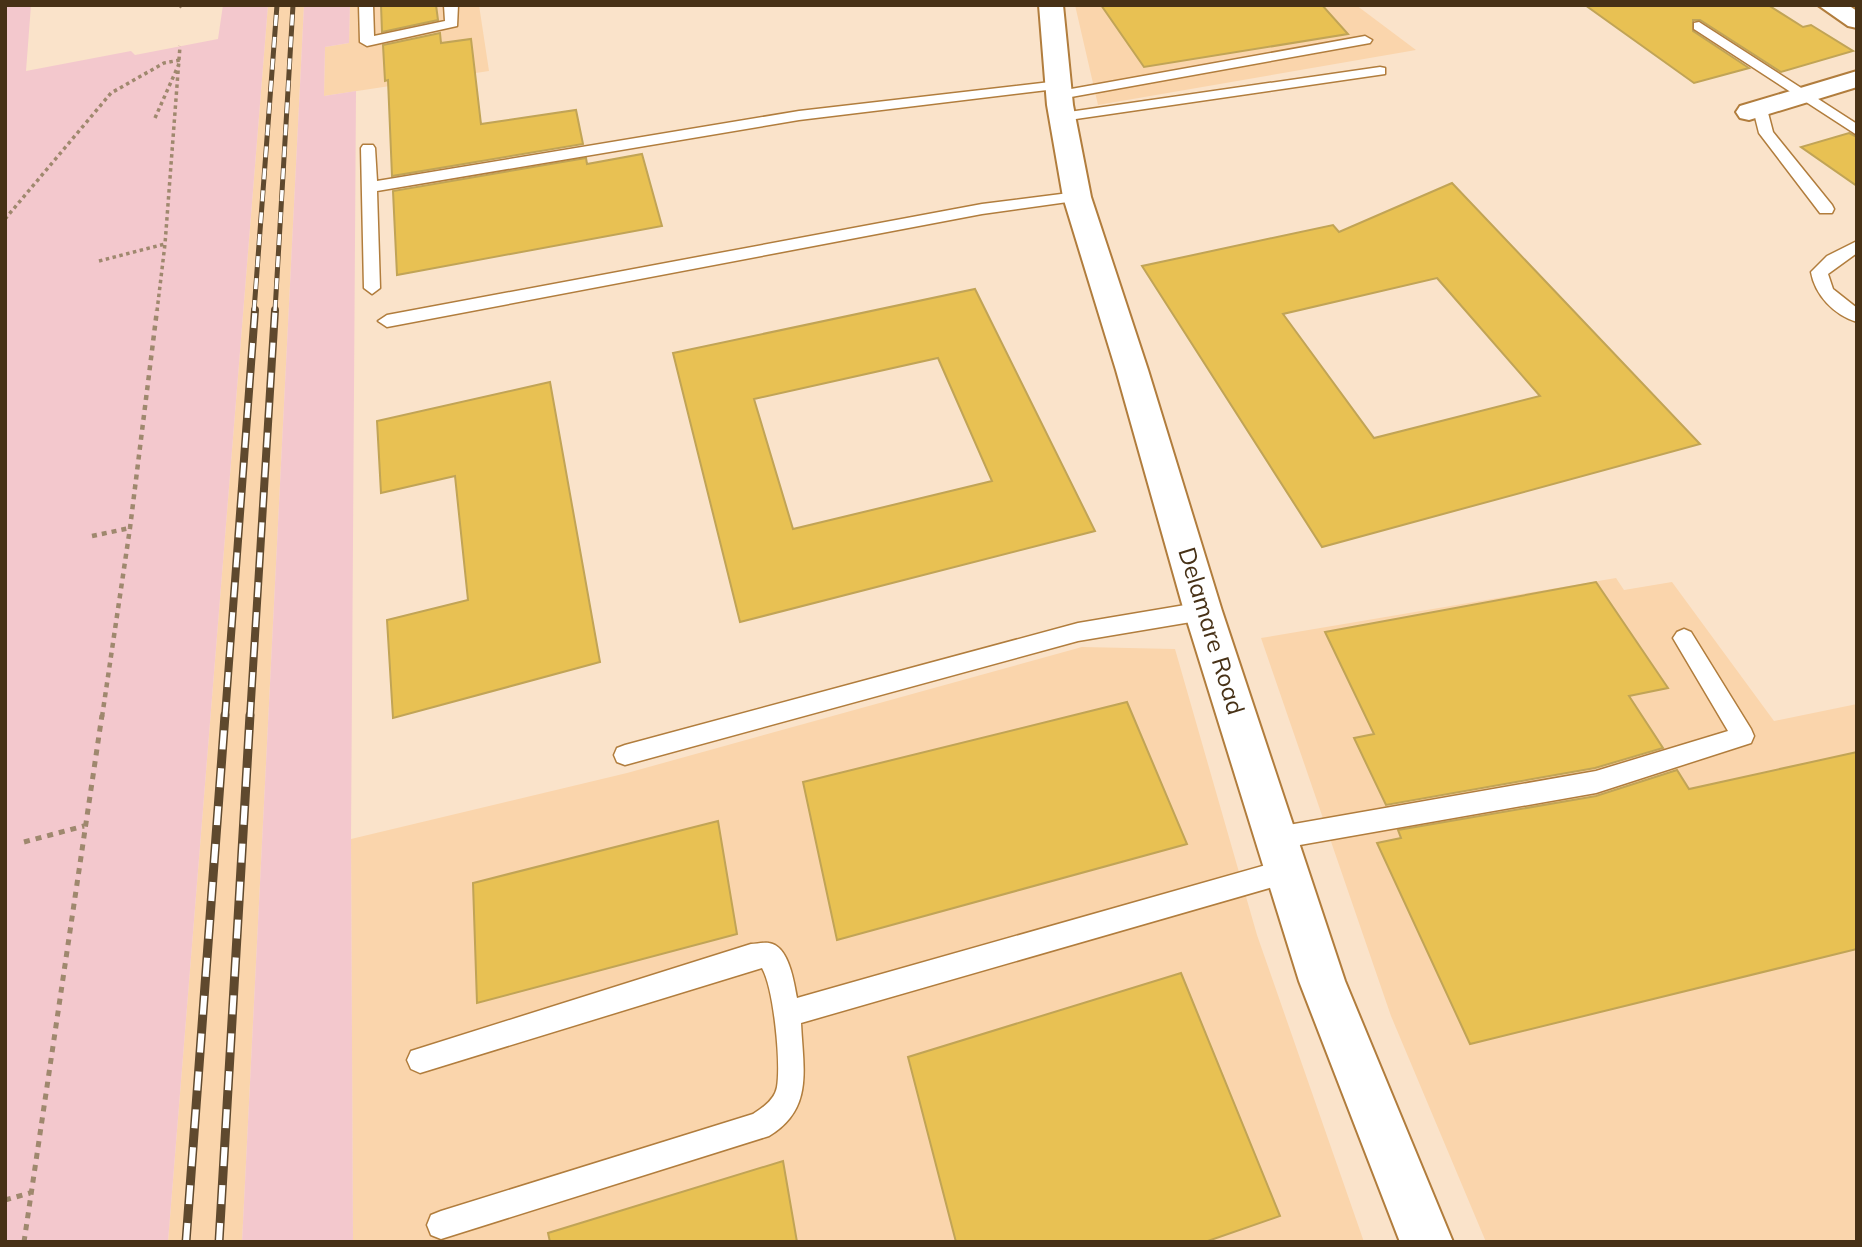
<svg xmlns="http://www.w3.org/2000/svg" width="1862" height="1247" font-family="Mulish,sans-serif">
  <rect width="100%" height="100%" fill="#fae3ca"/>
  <path fill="#fad5ac" d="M268,5H304L242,1242H168Z
    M350,5H479L489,71L324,96L325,47L349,43Z
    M1075,5H1356L1416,50L1098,105Z
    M1616,578L1624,590L1672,582L1774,721L1857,704V1242H1486L1391,1016L1261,638Z
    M1082,647L1175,649L1257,935L1364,1242H353L351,839L627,773Z"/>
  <path fill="#f3c8cd" d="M5,5H31L26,71L131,51L135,55L218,39L223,5H268L168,1242H5Z
    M304,5H350L349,43L325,47L324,96L356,91L351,839L353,1242H242Z"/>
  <path fill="#e8c153" stroke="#c1a456" stroke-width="2" fill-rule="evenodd" d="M381,5H436L438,20L382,32Z
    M1101,5H1322L1348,34L1144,67Z
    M1585,5H1768L1803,27L1811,25L1853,51L1781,72L1700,20H1693V31L1749,68L1694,83Z
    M440,33L441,43L471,39L481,124L576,110L583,144L392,176L388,80L385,81L383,45Z
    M1849,133L1857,137V186L1801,147Z
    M642,154L662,226L397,275L393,191L586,158L587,164Z
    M1452,183L1700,444L1322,547L1142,266L1333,225L1339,232ZM1437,278L1540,396L1374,438L1283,314Z
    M975,289L1095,531L740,622L673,353ZM938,358L992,481L793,529L754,399Z
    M550,382L600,662L393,718L387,620L468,600L455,476L381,493L377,421Z
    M1596,582L1668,688L1629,696L1663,748L1595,768L1386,805L1354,738L1374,734L1325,632Z
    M1127,702L1187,844L837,940L803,782Z
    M1857,752V949L1470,1044L1377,843L1401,838L1398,830L1596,796L1677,770L1689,789Z
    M718,821L737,934L477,1003L473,883Z
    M1181,973L1280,1216L1205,1242H956L908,1057Z
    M783,1161L797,1242H550L548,1233Z"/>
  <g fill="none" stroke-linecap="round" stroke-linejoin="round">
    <g stroke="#b17d3d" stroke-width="3">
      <path id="lane" d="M359,5H373L374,36L445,21L444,5H458L457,26L367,46L360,42Z
        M1699,22L1857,124V135L1694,29V23Z
        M1365,36L1372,40L1370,43L1060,99L1053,95L1060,91Z
        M1380,67L1385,68V74L1062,121L1055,117L1062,113Z
        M1059,81L1066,85L1064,88L799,120L377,191L380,288L372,294L364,288L361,148L363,145H373L375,148L377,181L799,111Z
        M1760,105L1767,109L1773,132L1832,205L1834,209L1832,213H1820L1759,133L1753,109Z
        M1077,192L1085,197L1082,200L982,214L387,327L378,321L387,315L982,204Z
        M1857,241V253L1828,274L1833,289L1857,308V322C1834,315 1815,295 1811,272L1827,256Z
        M1203,602L1210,605L1213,611L1210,617L1203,620L1078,641L625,765L617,762L614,755L617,748L625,745L1078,623Z
        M1684,629L1691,632L1751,729L1754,736L1751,743L1596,793L1277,849L1269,846L1265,838L1269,830L1277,827L1596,771L1728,731L1673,638L1677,632Z
        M1287,859L1296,863L1299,871L1296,879L1287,883L801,1023C803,1069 814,1109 769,1136L441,1239L431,1235L427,1225L431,1215L441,1211L753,1114C763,1108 775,1099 777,1087C781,1063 774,989 762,968L420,1073L411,1069L407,1060L411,1051L751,944C756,944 764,942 769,943C789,946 794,982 797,998Z"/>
    </g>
    <g stroke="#b17d3d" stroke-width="4">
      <path id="street" d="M1039,5H1063L1073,105L1091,197L1148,370L1222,611L1345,981L1453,1242H1400L1299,981L1184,611L1116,370L1063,197L1047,105Z
        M1818,5H1848L1857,11V28L1848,26Z
        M1857,71V87L1749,120L1740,118L1736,112L1740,106Z"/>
    </g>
    <path stroke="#9f886e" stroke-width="3.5" stroke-dasharray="3.5 3.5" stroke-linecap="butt" d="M179,5L184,9
      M155,118L179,64
      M5,219L111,93L164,63L180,60
      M99,261L165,244
      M157,311L165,244L180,46"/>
    <path stroke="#9f886e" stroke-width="4.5" stroke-dasharray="5 5" stroke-linecap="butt" d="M92,536L130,528
      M102,717L130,528L157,310"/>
    <path stroke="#9f886e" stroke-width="5" stroke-dasharray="6 6" stroke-linecap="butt" d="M24,842L84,826
      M5,1200L30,1193
      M24,1242L102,715"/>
    <use href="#lane" fill="#fff" fill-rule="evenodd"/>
    <use href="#street" fill="#fff" fill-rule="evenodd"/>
    <g stroke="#5f492e" stroke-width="5">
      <path id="rail-far2" d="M254,311L277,5
        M275,311L293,5"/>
    </g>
    <g stroke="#5f492e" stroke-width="8">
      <path id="rail-far1" d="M225,717L255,310
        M250,717L275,310"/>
    </g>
    <g stroke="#5f492e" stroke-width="9">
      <path id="rail" d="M186,1242L225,715
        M219,1242L250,715"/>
    </g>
    <use href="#rail-far2" stroke="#fff" stroke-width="3.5" stroke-dasharray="11" stroke-linecap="butt"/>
    <use href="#rail-far1" stroke="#fff" stroke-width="5" stroke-dasharray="15" stroke-linecap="butt"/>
    <use href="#rail" stroke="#fff" stroke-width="6" stroke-dasharray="19" stroke-linecap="butt"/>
  </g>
  <g text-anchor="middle" stroke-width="5" stroke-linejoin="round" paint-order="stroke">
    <g font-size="24" fill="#473116" stroke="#fff">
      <text transform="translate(1211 631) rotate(73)" y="8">Delamare Road</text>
    </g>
  </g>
  <rect width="1862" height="1247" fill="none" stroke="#473116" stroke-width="14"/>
</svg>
